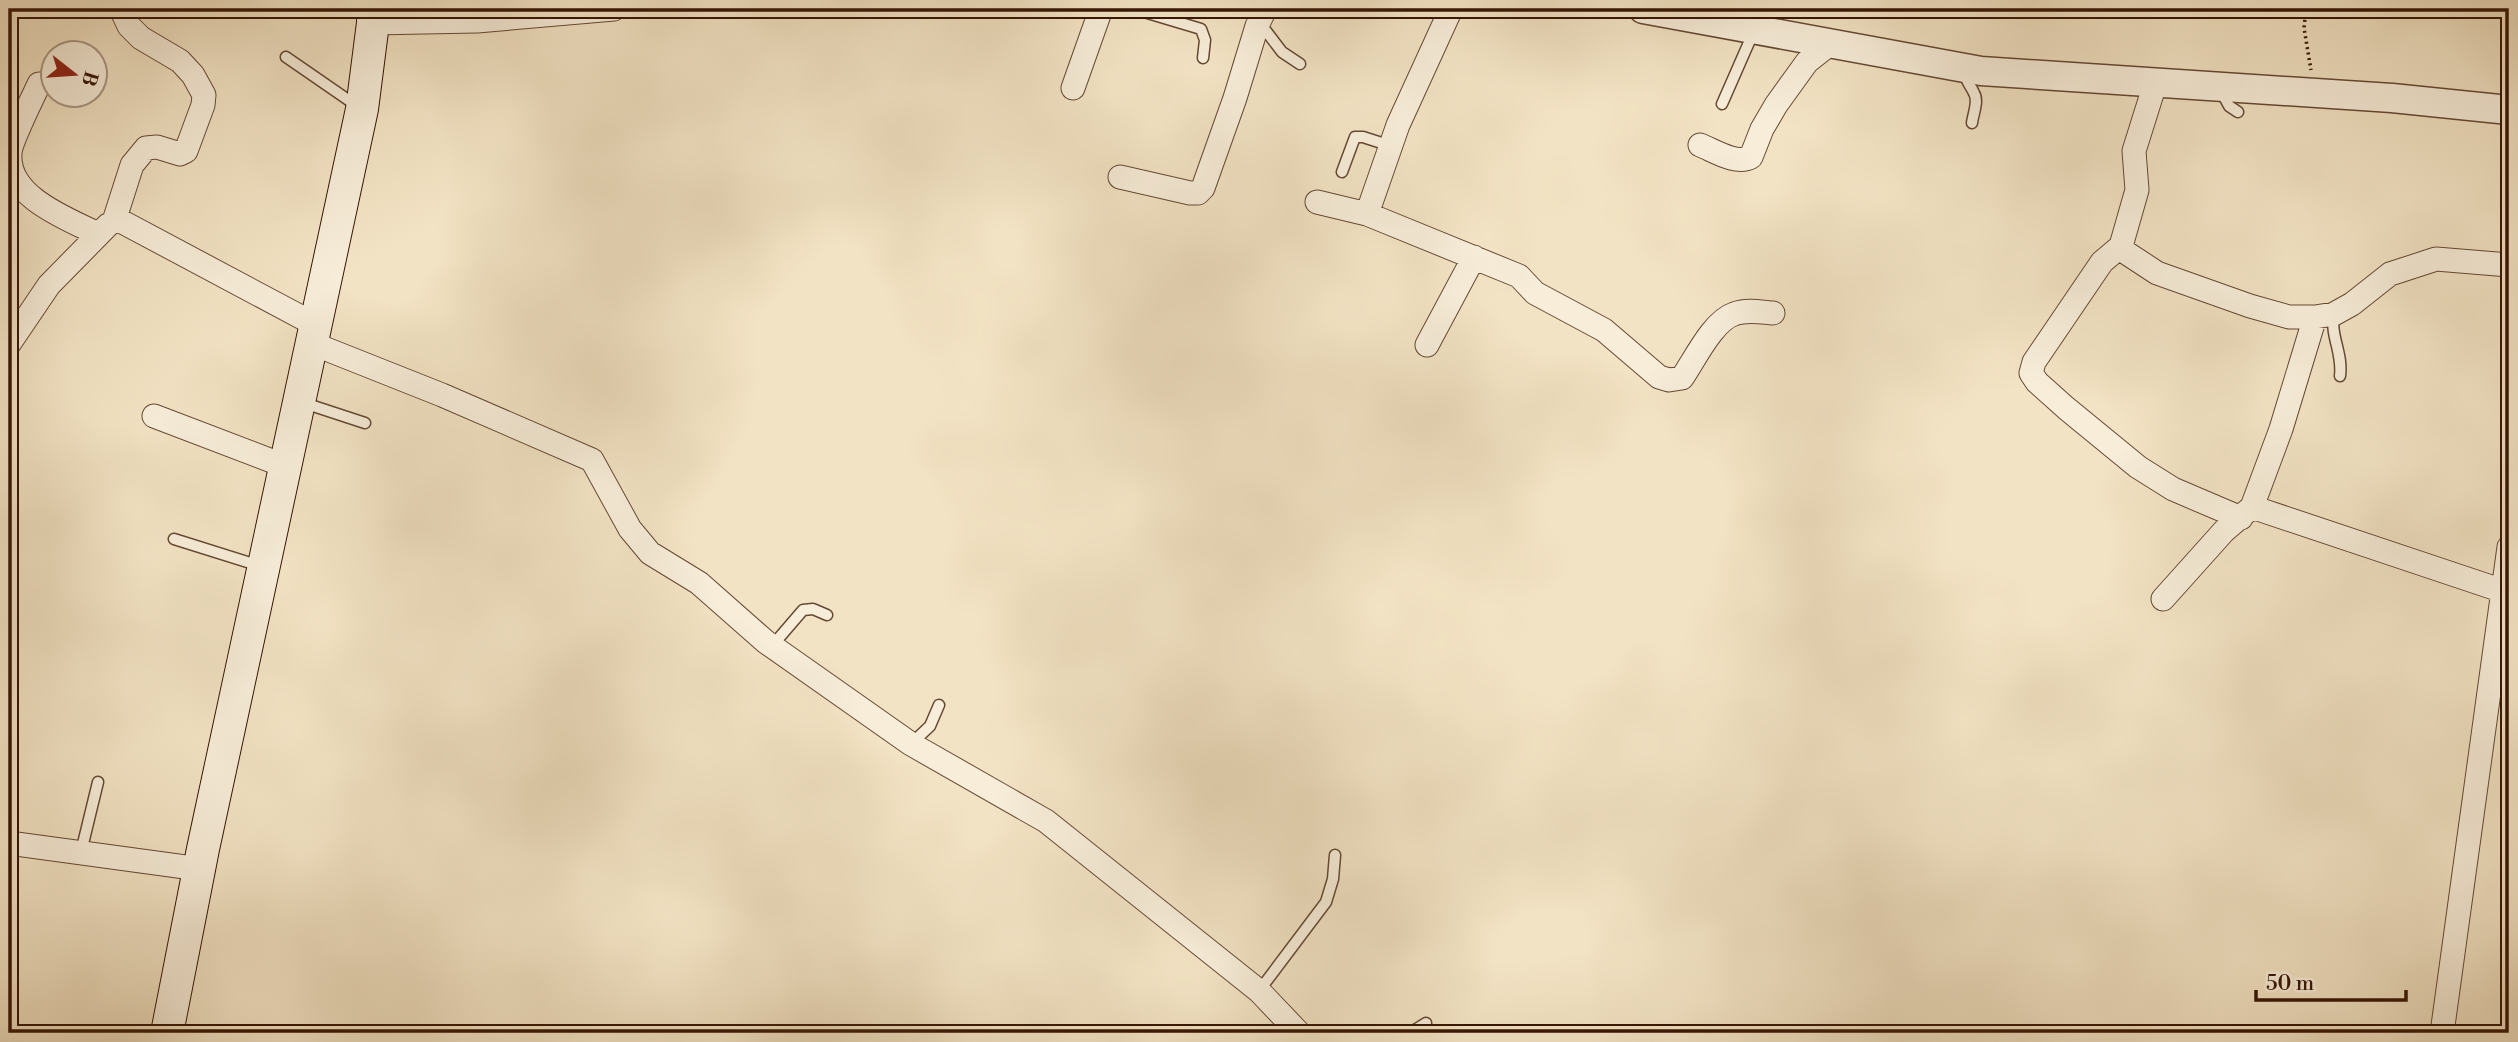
<svg xmlns="http://www.w3.org/2000/svg" width="2518" height="1042" font-family="'Libre Bodoni',serif">
  <rect width="100%" height="100%" fill="#f2e3c4"/>
  <filter id="stains"><feTurbulence type="fractalNoise" baseFrequency=".00286" numOctaves="4"/><feColorMatrix values="0 0 0 0 .2 0 0 0 0 .09 0 0 0 0 .02 0 0 0 .5 -.17"/></filter>
  <radialGradient id="worn" r=".72"><stop offset=".6" stop-color="#630" stop-opacity="0"/><stop offset="1" stop-color="#630" stop-opacity=".3"/></radialGradient>
  <g fill="none" stroke-linecap="round" stroke-linejoin="round">
    <g stroke="#654934" stroke-width="13">
      <path id="service" d="M1134,9L1201,29L1205,40L1203,58
        M1257,26L1266,31L1282,52L1300,64
        M286,57L357,106
        M1966,71C1965,82 1970,84 1974,93C1979,101 1973,114 1972,123
        M2227,91L2222,93L2229,106L2238,112
        M1722,104L1754,31
        M1342,172L1355,137H1363L1391,146
        M2334,314C2330,337 2343,352 2340,376
        M301,402L365,423
        M174,539L260,566
        M772,646L803,610L813,609L827,615
        M911,744L930,726L939,705
        M81,852L98,782
        M1259,991L1326,902L1333,879L1335,855
        M1410,1033L1426,1023"/>
    </g>
    <g stroke="#654934" stroke-width="25">
      <path id="minor" d="M121,9L129,26L141,38L180,61L193,75L204,95L203,105L186,151L180,154L157,147L146,148L132,165L115,218L314,324
        M1451,9L1398,125L1367,214L1519,276L1535,293L1604,330L1659,377L1669,380L1682,378C1695,359 1713,321 1734,314C1746,309 1761,312 1773,313
        M373,23L477,21L614,9
        M39,84C33,97 10,143 10,154C7,197 68,219 98,234
        M2155,84L2134,151L2137,190L2121,246L2125,252L2157,273L2250,306L2289,317H2315L2334,314L2352,304L2390,274L2436,259L2509,265
        M1073,88L1101,9
        M1700,145C1715,151 1736,165 1751,157L1762,129L1776,105L1807,62L1831,43
        M1120,177L1190,193H1198L1203,188L1235,98L1257,26L1265,9
        M1317,202L1367,214
        M2121,246L2102,262L2034,362L2031,373L2037,382L2066,408L2138,467L2173,489L2241,518
        M311,343L442,395L592,460L630,529L650,553L699,583L766,642L911,744L1046,821L1259,991L1299,1033
        M9,344L49,285L108,225
        M1427,345L1474,257
        M154,416L285,466
        M2252,507L2509,593
        M2163,599L2224,531L2252,507L2281,429L2315,317
        M9,843L200,869
        M2442,1033L2509,547"/>
    </g>
    <g stroke="#654934" stroke-width="31">
      <path id="tertiary" d="M1643,9L1981,71L2392,98L2509,110"/>
    </g>
    <g stroke="#361604" stroke-width="34">
      <path id="secondary" d="M167,1033L203,849L362,109L373,23V9"/>
    </g>
    <path stroke="#361604" stroke-width="3.5" stroke-dasharray="2 3.5" stroke-linecap="butt" d="M2306,9L2304,28L2311,70"/>
    <use href="#service" stroke="#f7edd9" stroke-width="10"/>
    <use href="#minor" stroke="#f7edd9" stroke-width="23"/>
    <use href="#tertiary" stroke="#f7edd9" stroke-width="28"/>
    <use href="#secondary" stroke="#f7edd9" stroke-width="32"/>
  </g>
  <rect width="2518" height="1042" fill="none" stroke="#f2e3c4" stroke-width="35"/>
  <rect x="10" y="10" width="2497" height="1021" fill="none" stroke="#361604" stroke-width="3.5"/>
  <rect x="18" y="18" width="2483" height="1007" fill="none" stroke="#361604" stroke-width="2"/>
  <g transform="translate(74 74) rotate(107)"><circle r="33" fill="#f7edd9" stroke="#aa9784" stroke-width="2"/>
  <path d="M0-5L12 26L0 18L-12 26Z" fill="#8f2418"/>
  <text y="-10" font-size="19" font-weight="bold" text-anchor="middle" fill="#361604">B</text>
  </g>
  <path d="M2256 990v10h150v-10" fill="none" stroke="#361604" stroke-width="3.5"/>
  <text x="2266" y="990" font-size="21" fill="#361604" stroke="#f7edd9" stroke-width="5" paint-order="stroke">50 m</text>
  <rect width="100%" height="100%" filter="url(#stains)"/>
  <rect width="100%" height="100%" fill="url(#worn)"/>
</svg>
